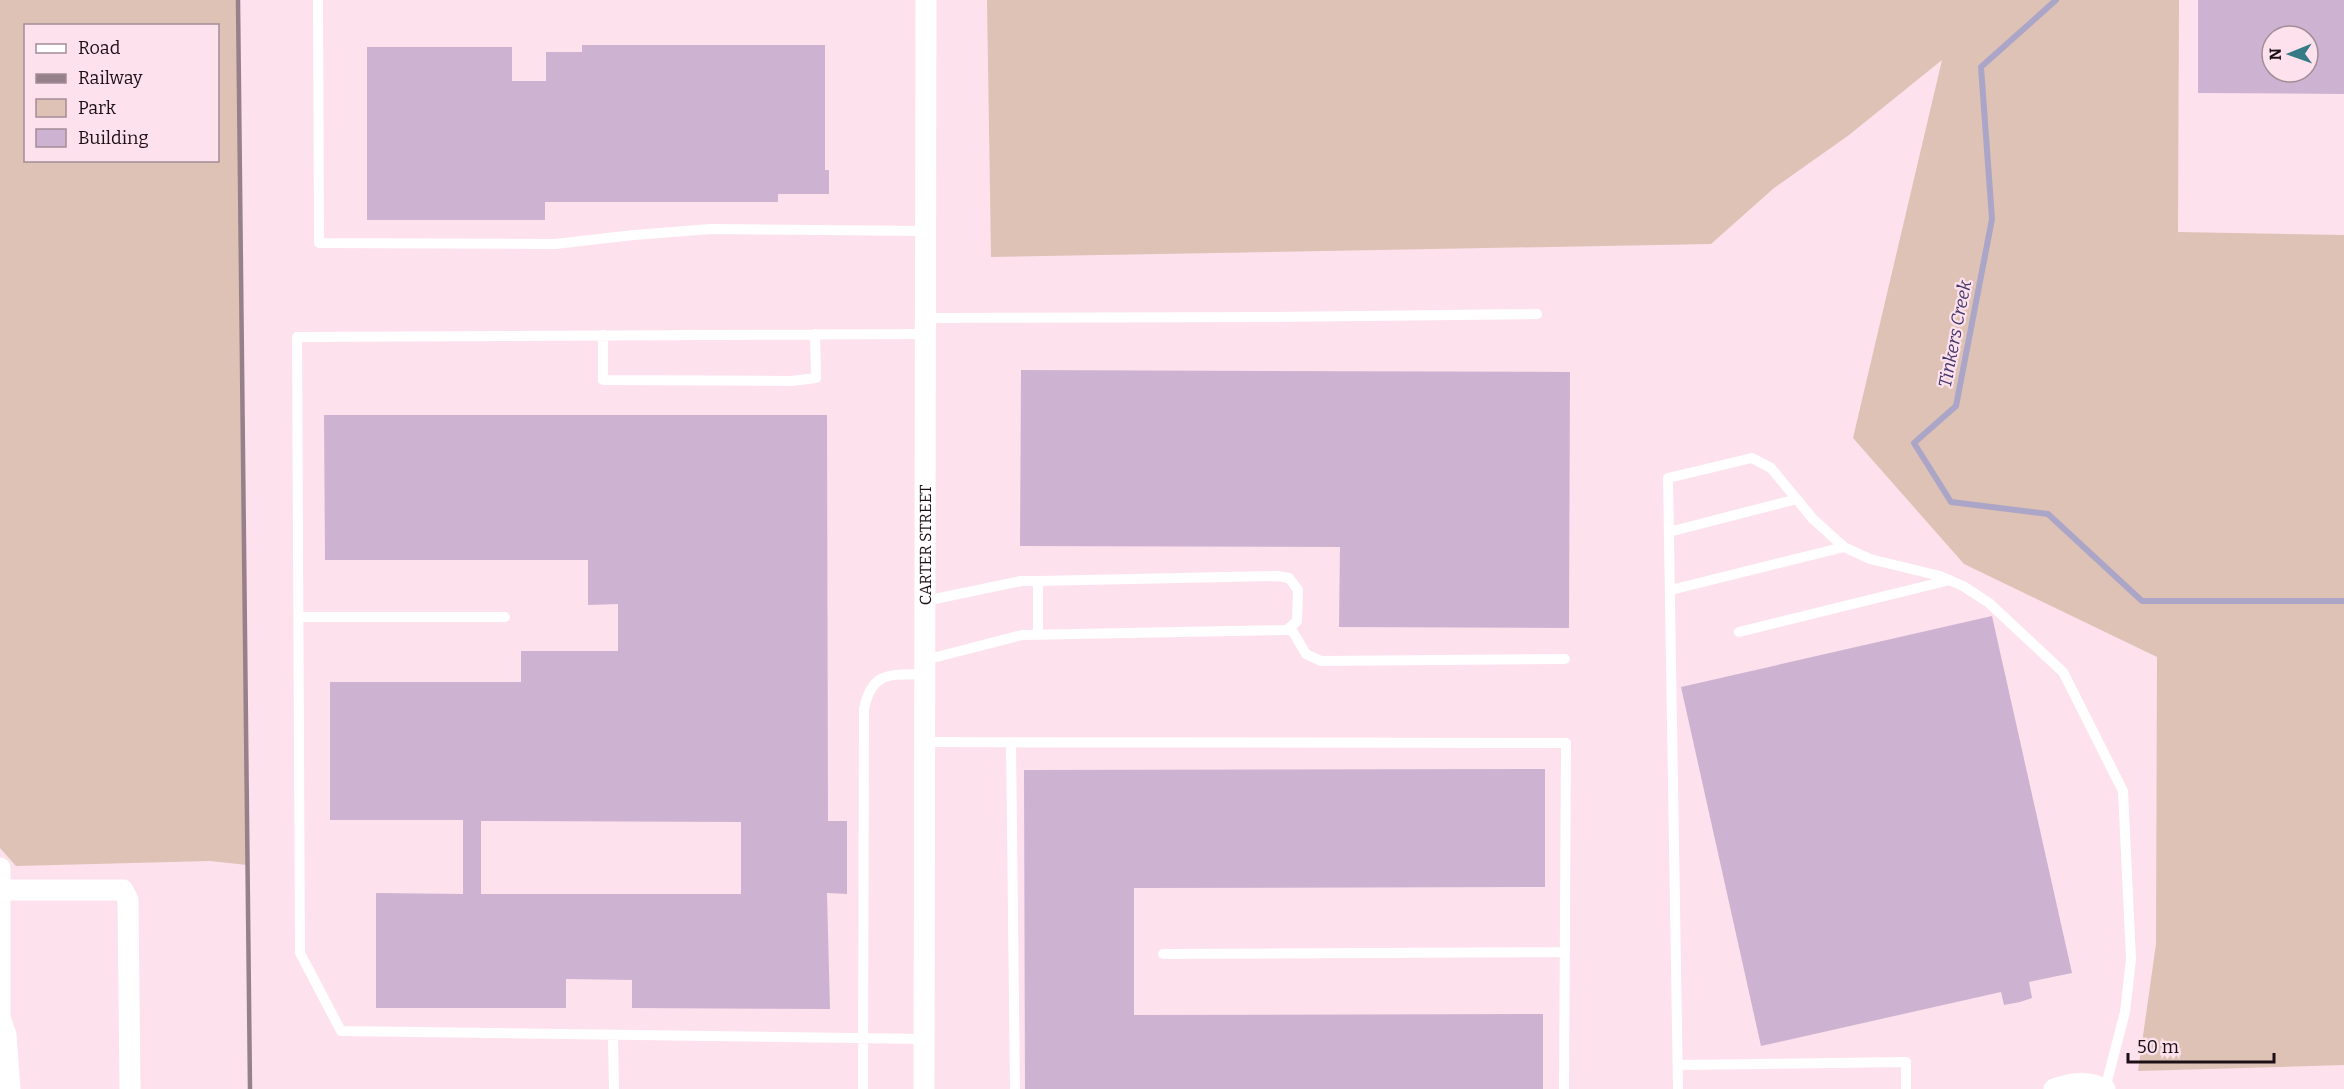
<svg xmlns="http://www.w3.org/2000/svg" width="2344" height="1089" font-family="Bitter,serif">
  <rect width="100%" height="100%" fill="#fde1ed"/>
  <path fill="#dec2b5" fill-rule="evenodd" d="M0,0H238L247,865L210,861L16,866L0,848ZM26,26H218V160H26Z
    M987,0H2179L2178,232L2344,235V1065L2138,1071L2156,944L2157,657L1964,564L1853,438L1942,60L1849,135L1774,188L1711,244L991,257Z"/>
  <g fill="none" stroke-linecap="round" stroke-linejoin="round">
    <path stroke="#aba5c7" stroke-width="6" d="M2056,0L1981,67L1992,219L1956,406L1914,443L1951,502L2048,514L2142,601H2344"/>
  </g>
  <path fill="#cdb3d1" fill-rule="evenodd" d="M2198,0H2344V94L2198,93ZM2272,36H2308V72H2272Z
    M582,45H825V170H829V194H778V202H545V220H367V47H512V81H546V52H582Z
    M1021,370L1570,372L1569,628L1339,627L1340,547L1020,546Z
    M324,415H827L828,821H847V894L827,893L830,1009L632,1008V980L566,979V1008H376V893L463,894V820H330V682H521V651H618V604L588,605V560H325ZM481,821L741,822V894H481Z
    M1992,616L2072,973L2029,982L2032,998L2020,1002L2004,1005L2001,992L1761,1046L1681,687Z
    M1545,769V887L1134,888V1015L1543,1014V1089H1025L1024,770Z"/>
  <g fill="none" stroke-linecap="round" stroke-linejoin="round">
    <path stroke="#fff" stroke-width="10" d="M318,0L319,243L555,244L634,235L711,229L926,231
      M926,318L1273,317L1537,314
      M603,335V380L791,381L816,378L815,334
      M1669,532L1797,499
      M1671,590L1844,547
      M299,617H505
      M1290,627L1306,654L1321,661L1565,659
      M1739,632L1950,580
      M1038,635V581
      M925,660L1022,635L1287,630L1297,621L1298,590L1289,578L1277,576L1038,581H1021L925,601
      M925,742L1566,743L1564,1089
      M1011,742L1015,1089
      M1163,954L1565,952
      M613,1035L614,1089
      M924,1039L341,1031L300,953L297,337L925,334
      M1678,1065L1906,1062V1089
      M863,1089L864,709C872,670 891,675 925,674
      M1678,1089L1668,478L1752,458L1771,468L1813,519L1844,547L1870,559L1940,576L1963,586L1989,603L2063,672L2123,791L2131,959L2125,1012L2105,1089"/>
    <g stroke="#fff" stroke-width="21">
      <path d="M0,868V1018"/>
      <path d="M1,890H123L128,900L130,1089"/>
      <path d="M0,1018L6,1035L10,1089"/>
      <path id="s1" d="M924,1089L926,0"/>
      <path d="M2054,1089C2072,1082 2087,1081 2105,1089"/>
    </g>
    <path stroke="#96818a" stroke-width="4.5" d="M238,0L250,1089"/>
  </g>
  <g text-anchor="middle" stroke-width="4.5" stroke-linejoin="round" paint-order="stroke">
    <g font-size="16" fill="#1c1016" stroke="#fde1ed">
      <text dy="6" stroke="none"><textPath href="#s1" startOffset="544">CARTER STREET</textPath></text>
    </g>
    <g font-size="18" font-style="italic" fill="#433868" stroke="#fde1ed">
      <text transform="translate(1955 334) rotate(-79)" y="6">Tinkers Creek</text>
    </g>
  </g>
  <rect x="24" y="24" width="195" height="138" fill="#fde1ed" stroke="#a38d97" stroke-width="1.5"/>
  <rect x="36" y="44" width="30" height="9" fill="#ffffff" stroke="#a38d97" stroke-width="1.5"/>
  <text x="78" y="54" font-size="18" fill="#1c1016">Road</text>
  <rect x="36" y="74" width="30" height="9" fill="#96818a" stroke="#a38d97" stroke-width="1.5"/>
  <text x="78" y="84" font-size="18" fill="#1c1016">Railway</text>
  <rect x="36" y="99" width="30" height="18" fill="#dec2b5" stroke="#a38d97" stroke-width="1.5"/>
  <text x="78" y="114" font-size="18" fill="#1c1016">Park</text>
  <rect x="36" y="129" width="30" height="18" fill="#cdb3d1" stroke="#a38d97" stroke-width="1.5"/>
  <text x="78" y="144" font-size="18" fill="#1c1016">Building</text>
  <g transform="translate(2290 54) rotate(269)"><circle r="28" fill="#fde1ed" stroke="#a38d97" stroke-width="1.5"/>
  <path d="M0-4.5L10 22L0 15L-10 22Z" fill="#347b85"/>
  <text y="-9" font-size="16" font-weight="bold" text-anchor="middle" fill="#1c1016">N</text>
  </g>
  <path d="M2128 1053v9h146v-9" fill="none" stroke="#1c1016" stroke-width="3"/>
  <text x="2137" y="1053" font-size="18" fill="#1c1016" stroke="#fde1ed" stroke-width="4.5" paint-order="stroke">50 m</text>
</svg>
